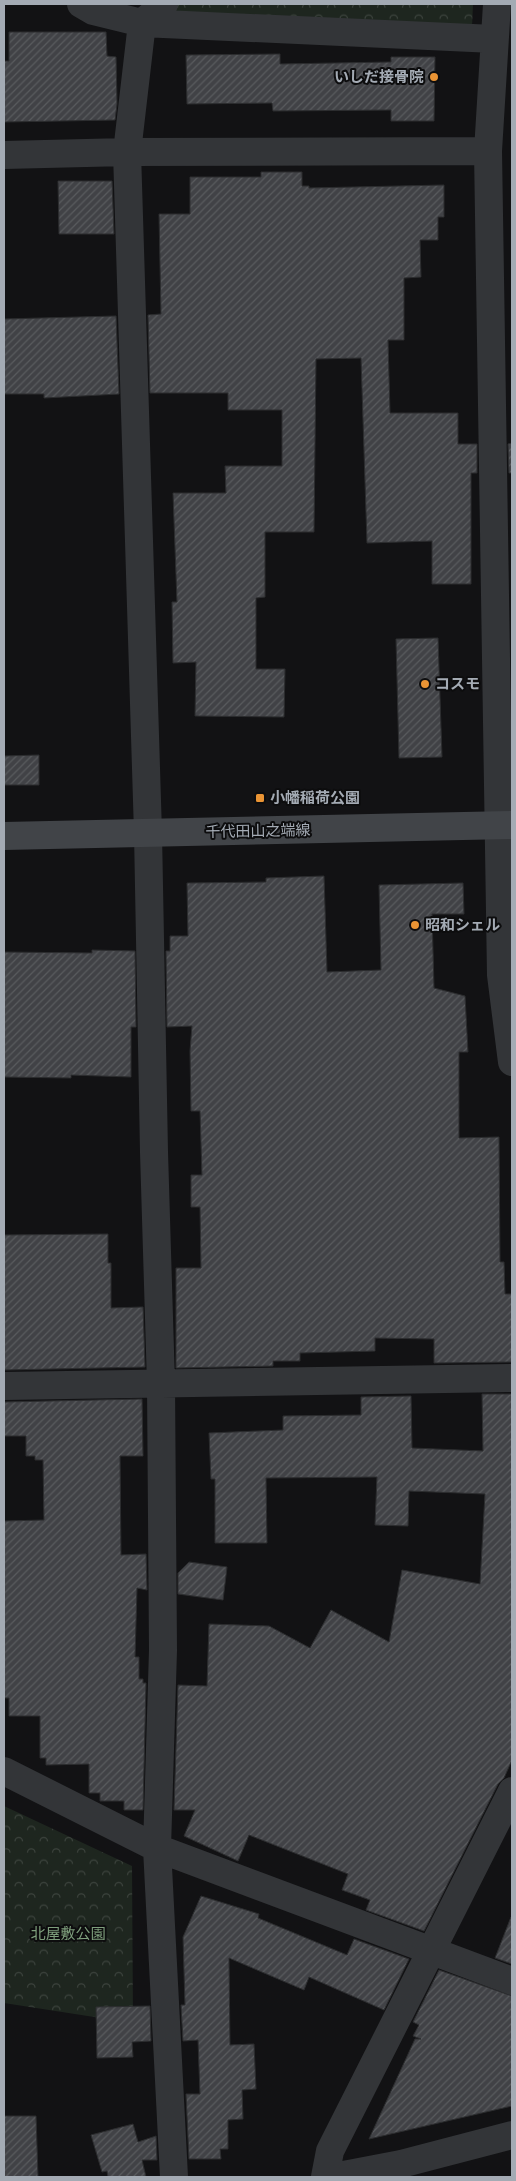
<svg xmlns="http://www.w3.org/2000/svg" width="516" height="2181" font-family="Raleway,'Noto Sans JP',sans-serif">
  <defs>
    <pattern id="forest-crowns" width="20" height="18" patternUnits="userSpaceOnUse" patternTransform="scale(1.25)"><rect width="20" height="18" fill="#1e261f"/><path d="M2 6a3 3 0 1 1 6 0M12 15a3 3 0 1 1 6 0" fill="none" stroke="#3c433d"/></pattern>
    <pattern id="building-hatch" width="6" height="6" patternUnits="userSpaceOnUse" patternTransform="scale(1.25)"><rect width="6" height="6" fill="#414246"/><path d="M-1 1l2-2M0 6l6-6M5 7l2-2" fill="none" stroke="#595b5e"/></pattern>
  </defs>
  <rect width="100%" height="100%" fill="#121214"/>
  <path fill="url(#forest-crowns)" d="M174,4H473L472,27L176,12Z
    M4,1806L132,1866L133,2023L4,2003Z"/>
  <path fill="url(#building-hatch)" stroke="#2c2d2f" d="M9,32H106L107,56L116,57L117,104L115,120L4,122V61H9Z
    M280,54V64L391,62V57H435L434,121H391V110L273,111L272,103L187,104L186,55Z
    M261,172H302V186H309V188L444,185V217H438V240H420L421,277L404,278V340H388L390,413H458V444H477V473H471V584H432V541L367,543L361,358L316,359L314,532H265V597L256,598V669H285L284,717L195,716L196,662L173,663L172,602H177L173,493H226L225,466H282V410H228V393H150L148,315L161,314L159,214H190V177H261Z
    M58,181H112L114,234H59Z
    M116,316L119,394L44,398V394H4V319Z
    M512,443V473H509L508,444Z
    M438,638L442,757L399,758L396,639Z
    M39,755V785H4V756Z
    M324,876L327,972L381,970L379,885L463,883L464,914H432L434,988L465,996L468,1052H459V1138L499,1137L500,1262H504L505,1294H512V1362L434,1363V1339L375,1338V1351L300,1353V1361H273V1366L176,1368V1268H201L200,1207H191V1175H202L200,1111H191L190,1051L192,1026L167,1027L166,951H170V936H188L187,883L266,882V878Z
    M92,950L135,951L136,1027H131V1077L71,1075V1078L4,1077V952L92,953Z
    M108,1234V1263H111V1308L143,1307L145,1367L4,1370V1235Z
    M482,1394H512V1760L504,1778L498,1784L424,1931L366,1910L370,1900L342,1890L348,1874L249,1835L238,1861L184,1836L195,1810H174L178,1685L207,1686L209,1624L269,1626L310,1648L331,1610L389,1642L402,1570L480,1584L485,1494L409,1491L408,1526L375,1525L377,1477L266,1478L267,1543H215V1479H211L209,1433L283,1430V1416L361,1415V1397L411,1396L412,1448L483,1451Z
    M142,1399L143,1456H120L121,1555L146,1554L147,1590L137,1588L135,1657H139V1679H143V1683H146L143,1810H124V1801H100V1793H89V1764L46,1765V1758H40V1716H9V1698H4V1521L44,1520L43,1460H35V1456H26V1436H4V1402Z
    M189,1562L227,1567L223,1600L178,1594V1573Z
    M201,1896L259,1914L258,1918L347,1955L354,1939L409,1959L384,2010L309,1977L304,1990L229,1958L230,2045L254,2044L256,2089L242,2090L243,2119L228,2120V2149H220L221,2159H189L186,2094H200L198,2040L183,2041L181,2005H185L183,1937Z
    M511,1917H512V1964L495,1958Z
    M439,1970L512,1996V2106L369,2139L415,2039H421L413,2036L419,2025L413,2022Z
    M150,2006L151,2041L132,2042L133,2057L97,2058L96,2007Z
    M4,2116H36L38,2177H4Z
    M133,2124L138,2142L156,2136L157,2160H142L146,2177H108L107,2171L102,2172L91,2135Z"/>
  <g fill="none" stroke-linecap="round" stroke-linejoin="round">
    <path stroke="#333538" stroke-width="28" d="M81,4L93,11L142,23L494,39
      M164,4L142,23L127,152L148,833L154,1152L161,1384L163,1650L157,1848L174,2177
      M497,4L488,151L501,975L512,1062
      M4,155L127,152L488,151
      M4,1386L512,1378
      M4,1771L157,1848L512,1981
      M325,2177L330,2151L512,1791
      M333,2177L401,2164L512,2135"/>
    <path stroke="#414448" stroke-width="28" d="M4,836L512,825"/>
  </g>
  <g fill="#ea9434" stroke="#0d0d0e" stroke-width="2">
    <circle cx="434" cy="77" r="5"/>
    <circle cx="425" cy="684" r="5"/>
    <rect x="255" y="793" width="10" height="10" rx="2.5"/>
    <circle cx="415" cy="925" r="5"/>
  </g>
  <g text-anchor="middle" stroke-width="4" stroke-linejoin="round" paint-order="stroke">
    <g font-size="15" font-weight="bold" fill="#a4abb4" stroke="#0d0d0e" text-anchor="start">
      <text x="424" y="82" text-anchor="end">いしだ接骨院</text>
      <text x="435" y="689">コスモ</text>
      <text x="270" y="803">小幡稲荷公園</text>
      <text x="425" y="930">昭和シェル</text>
    </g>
    <g font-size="15" fill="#a4abb4" stroke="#0d0d0e">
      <text transform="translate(258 831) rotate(-1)" y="5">千代田山之端線</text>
    </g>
    <g font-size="15" fill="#7e9e7c" stroke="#0d0d0e">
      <text x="68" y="1939">北屋敷公園</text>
    </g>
  </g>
  <rect width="516" height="2181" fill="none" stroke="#a4abb4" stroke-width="10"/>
</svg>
